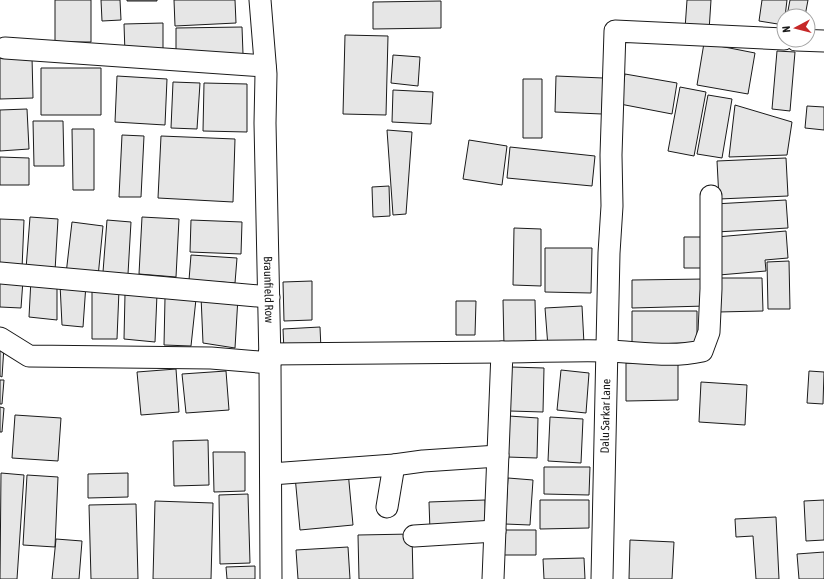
<svg xmlns="http://www.w3.org/2000/svg" width="824" height="579" font-family="'Asap Condensed',sans-serif">
  <rect width="100%" height="100%" fill="#fff"/>
  <path fill="#e6e6e6" stroke="#1a1a1a" d="M55,0H91V42H55Z
    M101,0H120L121,20L102,21Z
    M127,0H157V1H127Z
    M174,0H235L236,23L175,26Z
    M687,0H711L709,31L685,29Z
    M762,0H787L784,25L759,21Z
    M790,0H808L805,16H787Z
    M441,1V28L373,29V2Z
    M163,23V53H125L124,24Z
    M242,27L243,54L176,55V28Z
    M345,35L388,36L386,115L343,114Z
    M704,43L755,53L748,94L697,85Z
    M777,51L795,52L790,111L772,109Z
    M393,55L420,57L418,86L391,83Z
    M32,57L33,98L0,99V58Z
    M41,68H101V115H41Z
    M625,74L677,83L672,114L620,104Z
    M117,76L167,79L165,125L115,122Z
    M556,76L603,78L602,114L555,112Z
    M523,79H542V138H523Z
    M173,82L200,83L197,129L171,128Z
    M204,83L247,84V132L203,131Z
    M680,87L706,92L694,156L668,151Z
    M393,90L433,92L431,124L392,122Z
    M708,95L732,99L722,158L697,154Z
    M735,105L792,122L787,155L729,157Z
    M807,106L824,107V130L805,128Z
    M27,109L29,149L0,151V110Z
    M33,121H63L64,166H34Z
    M72,129H94V190H73Z
    M387,130L412,132L406,214L393,215Z
    M122,135L144,136L141,197H119Z
    M161,136L235,139L233,202L158,198Z
    M469,140L507,146L502,185L463,179Z
    M510,147L595,156L592,186L507,178Z
    M0,157L29,158V185H0Z
    M786,158L788,196L719,199L717,161Z
    M389,186L390,216L373,217L372,187Z
    M786,200L788,228L716,232L714,204Z
    M30,217L58,219L55,271L26,269Z
    M142,217L179,219L176,277L139,274Z
    M0,219L24,220L22,269L0,268Z
    M107,220L131,222L128,274L103,272Z
    M191,220L242,222L241,254L190,252Z
    M72,222L103,226L98,277L66,274Z
    M514,228L541,229V286L513,285Z
    M786,231L788,258L765,260L766,271L719,275L716,237Z
    M684,237H707V268H684Z
    M545,248H592L591,293L545,292Z
    M191,255L237,258L235,283L189,280Z
    M789,261L790,309H768L767,262Z
    M0,278L23,280L21,308L0,307Z
    M718,278H762L763,311L718,312Z
    M31,279L57,281V320L29,317Z
    M705,279L706,306L632,308V280Z
    M312,281V320L284,321L283,282Z
    M60,284H86L83,327L62,325Z
    M92,290H119L117,339H92Z
    M125,294H157L155,342L124,339Z
    M201,296L238,297L235,348L203,343Z
    M165,298L196,299L191,346L164,345Z
    M503,300H535L536,346L504,347Z
    M456,301H476L475,335H456Z
    M582,306L584,344L548,347L545,308Z
    M632,311H697V348L632,347Z
    M320,327L321,349L284,351L283,329Z
    M0,346L4,347L2,377L0,376Z
    M626,363H678V400L626,401Z
    M511,367L544,368L543,412L510,411Z
    M176,369L179,412L141,415L137,372Z
    M561,370L589,373L586,413L557,410Z
    M226,371L229,410L186,413L182,374Z
    M809,371L824,372L823,404L807,403Z
    M0,380H4L2,404H0Z
    M701,382L747,385L745,425L699,422Z
    M0,407L4,408L2,432H0Z
    M15,415L61,418L58,461L12,458Z
    M509,416L538,418L537,458L507,457Z
    M550,417L583,419L581,463L548,461Z
    M208,440L209,485L174,486L173,441Z
    M213,452H245V491L214,492Z
    M544,467H590L589,495L544,494Z
    M348,471L353,525L300,530L295,476Z
    M1,473L24,475L17,579H0Z
    M128,473V497L88,498V474Z
    M27,475L58,477L55,547L23,545Z
    M508,478L533,480L530,525L505,524Z
    M248,494L250,563L220,564L219,495Z
    M485,500L486,529L430,531L429,502Z
    M540,500H589V528L540,529Z
    M824,500V540L806,541L804,501Z
    M155,501L213,503L211,579H153Z
    M136,504L138,579H91L89,505Z
    M776,517L779,579H756L753,536L736,537L735,519Z
    M504,530H536V555H504Z
    M412,534L413,579H359L358,535Z
    M56,539L82,541L79,579H52Z
    M630,540L674,542L672,579H629Z
    M348,547L350,579H298L296,550Z
    M824,552V579H799L797,554Z
    M584,558L585,579H544L543,559Z
    M255,566V579H227L226,567Z"/>
  <g fill="none" stroke-linecap="round" stroke-linejoin="round">
    <g stroke="#1a1a1a" stroke-width="23">
      <g id="minor">
        <path id="s1" d="M260,0L266,74L265,123L270,363L271,579"/>
        <path d="M796,40L824,41"/>
        <path d="M5,48L265,66"/>
        <path d="M0,273L269,297"/>
        <path d="M0,338L29,356L211,358L270,363"/>
        <path d="M269,354L502,352"/>
        <path d="M271,474L394,465L423,461L498,456"/>
        <path d="M387,507L394,465"/>
        <path d="M414,536L495,531"/>
        <path d="M493,579L502,352C537,352 572,350 607,351C639,352 671,358 702,351L709,332L711,289V196"/>
        <path id="s2" d="M602,579L609,253L612,206L611,155L615,31L784,39"/>
      </g>
    </g>
    <use href="#minor" stroke="#fff" stroke-width="21"/>
  </g>
  <g text-anchor="middle" stroke-width="3" stroke-linejoin="round" paint-order="stroke">
    <g font-size="12" fill="#1a1a1a" stroke="#fff">
      <text dy="4" stroke="none"><textPath href="#s1" startOffset="290">Braunfield Row</textPath></text>
      <text dy="4" stroke="none"><textPath href="#s2" startOffset="163">Dalu Sarkar Lane</textPath></text>
    </g>
  </g>
  <g transform="translate(796 28) rotate(263)"><circle r="19" fill="#ffffff" stroke="#a3a3a3"/>
  <path d="M0-3L7 15L0 10L-7 15Z" fill="#c62828"/>
  <text y="-6" font-size="11" font-weight="bold" text-anchor="middle" fill="#1a1a1a">N</text>
  </g>
</svg>
